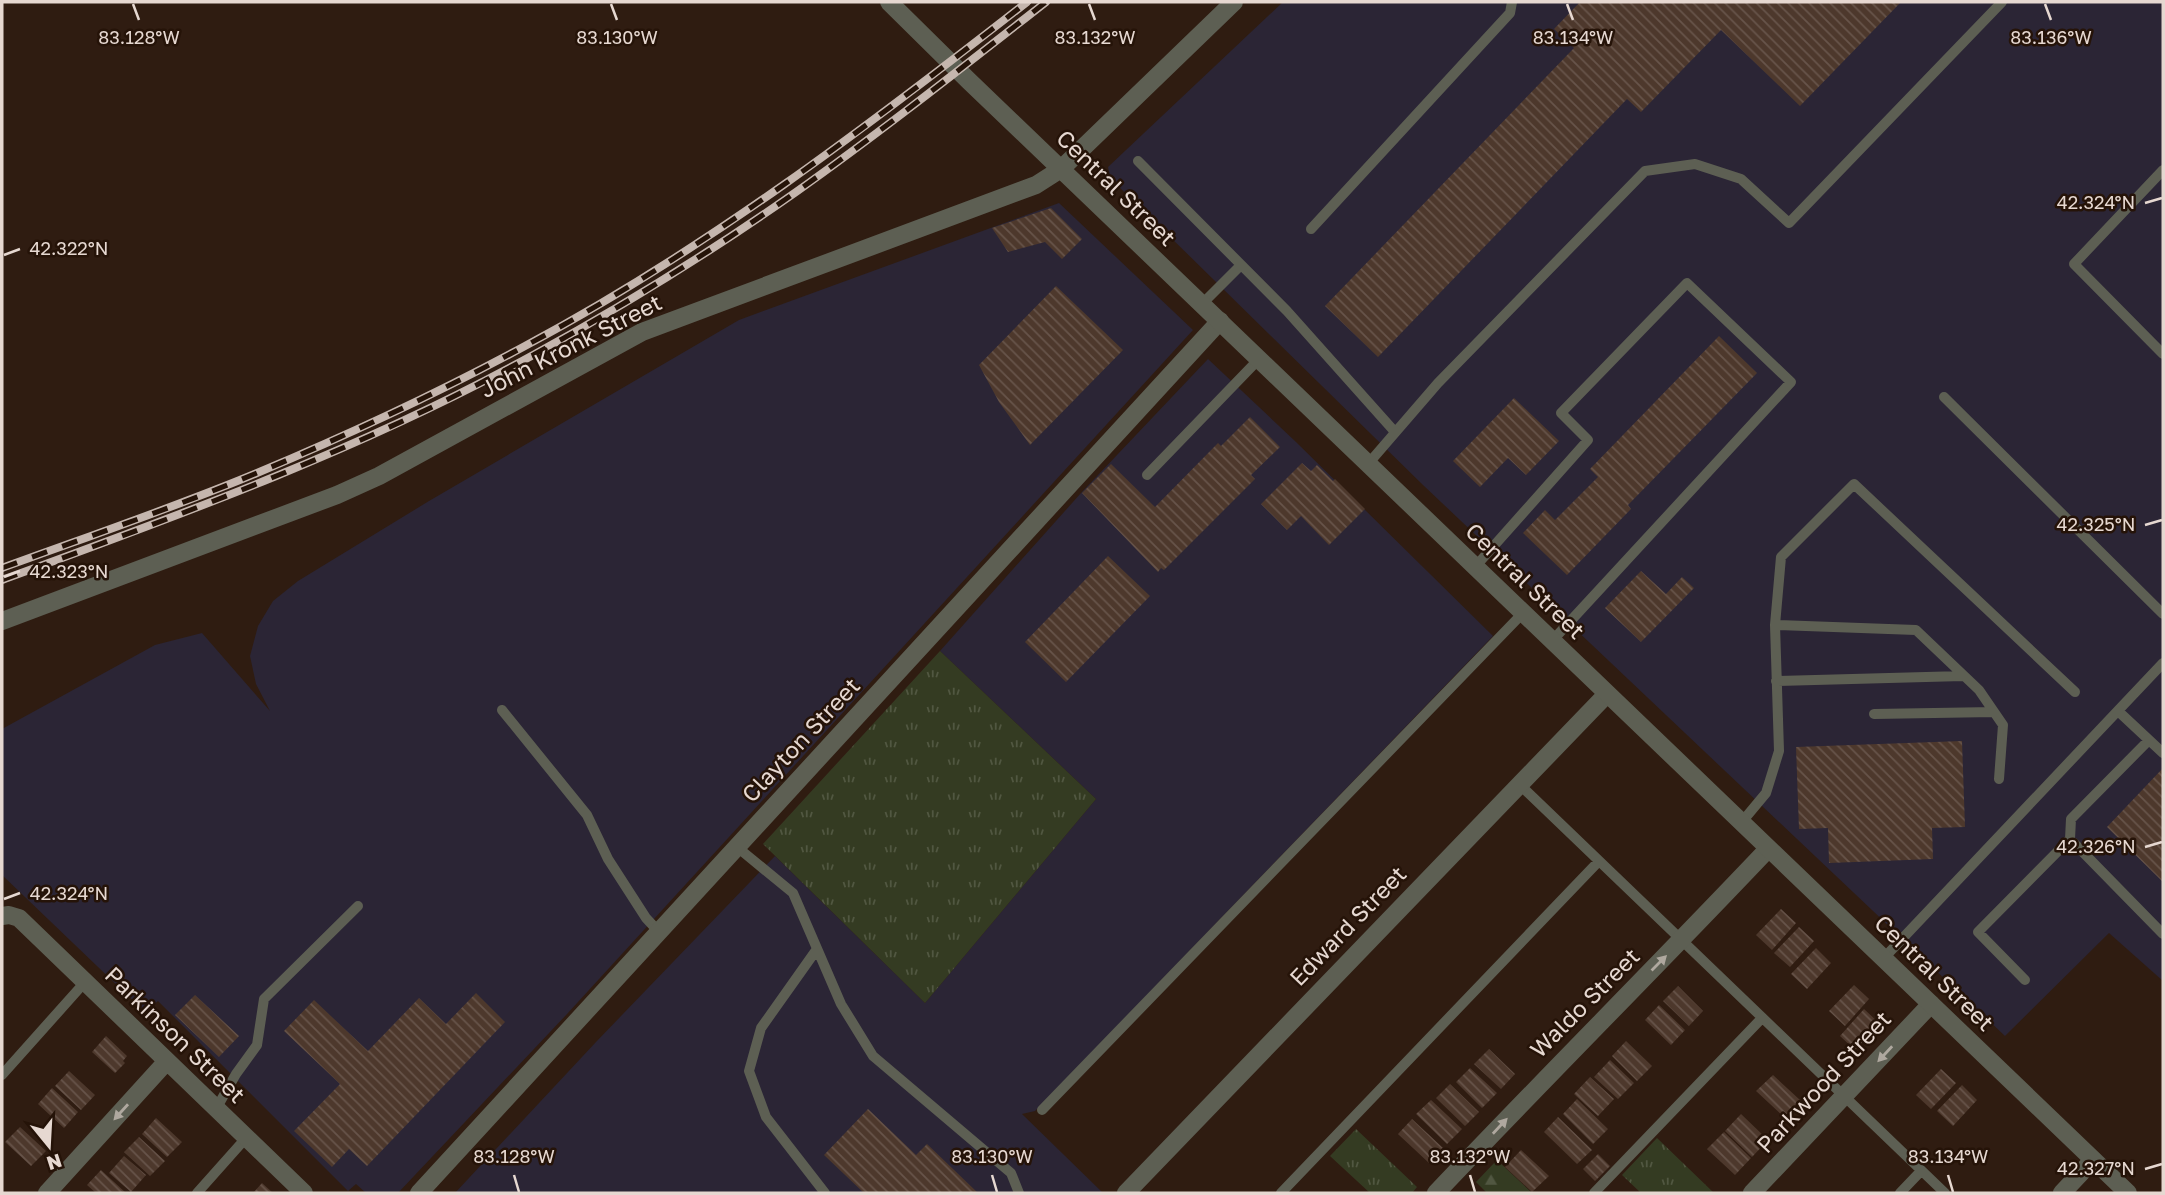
<svg xmlns="http://www.w3.org/2000/svg" width="2165" height="1195" font-family="'Golos Text',sans-serif">
  <defs>
    <pattern id="grass-tufts" width="24" height="20" patternUnits="userSpaceOnUse" patternTransform="scale(1.75)"><rect width="24" height="20" fill="#343b22"/><path d="M3 7l-1-3M5 7V3M7 7l1-3M15 17l-1-3M17 17v-4M19 17l1-3" fill="none" stroke="#515741"/></pattern>
    <pattern id="forest-firs" width="22" height="20" patternUnits="userSpaceOnUse" patternTransform="scale(1.75)"><rect width="22" height="20" fill="#343b22"/><path d="M5 1l3.5 6h-7zM16 11l3.5 6h-7z" fill="#515741"/></pattern>
    <pattern id="building-back-hatch" width="6" height="6" patternUnits="userSpaceOnUse" patternTransform="scale(1.75)"><rect width="6" height="6" fill="#4d382c"/><path d="M-1 5l2 2M0 0l6 6M5-1l2 2" fill="none" stroke="#67544a"/></pattern>
  </defs>
  <rect width="100%" height="100%" fill="#2f1c11"/>
  <path fill="#2b2535" d="M1283,2H2163V981L2109,933L2005,1036L1423,485L1110,178L1108,167Z
    M1059,203L1193,330L567,1014L398,1193H366L356,1184L348,1191L158,1001L145,1012L2,875V729L155,645L202,633L270,711L256,684L250,656L258,626L273,601L298,581L429,501L739,320Z
    M1208,359L1296,442L1493,636L1035,1111L1022,1114L1103,1193H455L596,1042L775,856L925,1003L1096,799L940,651L1081,493Z"/>
  <path fill="url(#grass-tufts)" d="M940,651L1096,799L925,1003L763,844Z
    M1356,1129L1417,1187L1412,1193H1370L1330,1156Z
    M1657,1138L1714,1193H1641L1622,1175Z"/>
  <path fill="url(#forest-firs)" d="M1497,1160L1532,1193H1487L1476,1182Z"/>
  <path fill="url(#building-back-hatch)" d="M1580,2H1901L1800,106L1721,30L1641,112L1627,99L1378,357L1325,306L1574,48L1554,29Z
    M1051,208L1082,239L1062,259L1045,242L1008,252L992,228Z
    M1056,286L1123,350L1030,445L999,402L979,365Z
    M1719,336L1757,373L1628,505L1631,509L1567,575L1523,533L1545,510L1555,520L1598,477L1590,469Z
    M1514,398L1559,441L1526,475L1508,458L1480,487L1453,461Z
    M1250,417L1280,447L1251,475L1255,479L1164,570L1161,568L1158,572L1082,493L1111,464L1155,507L1218,443L1221,446Z
    M1302,463L1311,471L1317,465L1333,481L1335,479L1365,509L1329,545L1301,516L1287,530L1261,504Z
    M1108,556L1150,596L1066,682L1025,642Z
    M1641,571L1666,594L1682,577L1694,588L1641,642L1605,608Z
    M1962,741L1965,827L1932,828L1933,859L1829,863L1828,828L1799,829L1796,747Z
    M2163,768V882L2107,827Z
    M1781,909L1796,923L1772,950L1756,935Z
    M1799,927L1814,941L1790,967L1774,953Z
    M1816,948L1831,963L1807,989L1791,974Z
    M1854,985L1869,999L1845,1026L1829,1011Z
    M1678,986L1703,1011L1689,1026L1663,1001Z
    M476,993L505,1022L367,1166L349,1149L332,1167L294,1131L340,1084L284,1031L314,1000L368,1051L419,998L446,1024Z
    M195,995L239,1036L219,1057L175,1015Z
    M1659,1005L1685,1030L1671,1045L1645,1020Z
    M1864,1009L1880,1024L1855,1050L1840,1036Z
    M106,1036L127,1056L123,1061L125,1063L115,1073L92,1052Z
    M1626,1041L1652,1066L1637,1081L1612,1056Z
    M1489,1049L1515,1074L1501,1089L1474,1064Z
    M1610,1060L1634,1083L1618,1099L1594,1077Z
    M1470,1068L1497,1093L1482,1108L1456,1082Z
    M1941,1069L1956,1083L1931,1109L1916,1095Z
    M69,1071L95,1095L81,1110L55,1086Z
    M1773,1075L1800,1100L1784,1117L1756,1091Z
    M1590,1077L1614,1099L1598,1116L1574,1094Z
    M1450,1084L1479,1112L1465,1126L1436,1098Z
    M1962,1085L1977,1100L1953,1126L1937,1111Z
    M52,1088L78,1112L64,1128L38,1104Z
    M1577,1099L1608,1129L1593,1144L1563,1114Z
    M1431,1100L1462,1129L1447,1144L1416,1114Z
    M868,1109L916,1155L927,1144L978,1193H864L824,1155Z
    M1741,1114L1768,1140L1752,1157L1725,1131Z
    M1558,1117L1592,1150L1577,1164L1544,1132Z
    M156,1118L182,1142L167,1157L142,1134Z
    M1412,1119L1443,1148L1429,1163L1398,1134Z
    M20,1127L46,1151L31,1166L5,1142Z
    M1724,1132L1751,1158L1735,1175L1707,1149Z
    M139,1137L165,1161L150,1176L124,1152Z
    M1521,1150L1549,1176L1532,1192L1505,1167Z
    M1598,1154L1610,1166L1595,1181L1583,1169Z
    M124,1156L146,1175L131,1192L109,1173Z
    M101,1170L126,1193H96L87,1185Z
    M262,1183L273,1193H253Z"/>
  <g fill="none" stroke-linecap="round" stroke-linejoin="round">
    <path stroke="#5d5f53" stroke-width="10" d="M1138,161L1287,311L1395,432
      M2163,170L2074,264L2163,354
      M1311,229L1510,13L1512,2
      M1202,304L1241,265
      M1944,397L2163,614
      M1368,464L1438,383L1645,171L1695,164L1741,179L1789,223L2002,2
      M1147,475L1259,359
      M1475,567L1588,440L1561,413L1687,283L1791,382L1552,641
      M1775,625L1781,557L1854,484L2075,692
      M1776,681L1963,676
      M502,710L587,815L608,859L646,918L659,932
      M2118,711L2163,753
      M1874,714L1994,712
      M2149,740L2071,819L2070,839L2163,934
      M1519,784L1945,1193
      M1741,823L1766,793L1779,751L1775,625L1916,630L1979,690L2003,725L1999,779
      M737,847L793,893L841,1004L873,1056L1011,1173L1019,1193
      M817,949L761,1028L749,1071L766,1117L825,1193
      M1883,959L2163,663
      M2025,980L1978,932L2070,839
      M2,1075L85,982
      M216,1109L236,1074L257,1045L264,999L358,906
      M1042,1110L1523,613
      M197,1193L246,1138
      M1281,1193L1599,861
      M1594,1193L1762,1018
      M1900,1193L1921,1171"/>
    <path stroke="#5d5f53" stroke-width="18" d="M2,916L9,915L19,918L304,1193
      M47,1193L167,1061
      M419,1193L1220,321
      M1126,1193L1607,694
      M1436,1193C1546,1077 1659,964 1768,849
      M1752,1193L1931,1004
      M2062,1193L2093,1160"/>
    <path stroke="#5d5f53" stroke-width="18" d="M889,2L969,81L2128,1193
      M2,621L337,495L379,476L642,332L1036,185L1061,169L1234,2"/>
    <g stroke="#c5b6ae" stroke-width="8">
      <path id="rail" d="M2,568C87,537 173,508 257,473C348,435 438,393 525,346C705,250 867,127 1027,2
        M2,580C183,514 365,448 535,354C625,305 712,251 796,192C882,131 964,66 1046,2"/>
    </g>
    <use href="#rail" stroke="#251308" stroke-width="5" stroke-dasharray="16" stroke-linecap="butt"/>
  </g>
  <defs><path id="oneway-solid" d="M-6-.8H1V-3.2L6.5 0L1 3.2V.8H-6Z" transform="scale(1.75)"/></defs>
  <g fill="#afa89f">
    <use href="#oneway-solid" transform="translate(1659 963) rotate(-45)"/>
    <use href="#oneway-solid" transform="translate(1885 1054) rotate(133)"/>
    <use href="#oneway-solid" transform="translate(121 1112) rotate(132)"/>
    <use href="#oneway-solid" transform="translate(1500 1126) rotate(-47)"/>
  </g>
  <path fill="none" stroke="#e6d8d1" stroke-width="2.5" d="M133,4L139,20M611,4L617,20M1089,4L1095,20M1567,4L1573,20M2045,4L2051,20M2145,203L2162,198M4,255L20,249M2145,525L2162,520M4,577L20,571M2145,847L2162,842M4,899L20,893M2145,1169L2162,1164M514,1175L519,1192M992,1175L997,1192M1470,1175L1475,1192M1948,1175L1953,1192"/>
  <g text-anchor="middle" stroke-width="5" stroke-linejoin="round" paint-order="stroke">
    <g font-size="23" fill="#e6d8d1" stroke="#251308">
      <text transform="translate(1116 188) rotate(44)" y="8">Central Street</text>
      <text transform="translate(571 346) rotate(-27)" y="8">John Kronk Street</text>
      <text transform="translate(1525 581) rotate(44)" y="8">Central Street</text>
      <text transform="translate(801 740) rotate(-47)" y="8">Clayton Street</text>
      <text transform="translate(1348 926) rotate(-46)" y="8">Edward Street</text>
      <text transform="translate(1934 973) rotate(44)" y="8">Central Street</text>
      <text transform="translate(1585 1003) rotate(-45)" y="8">Waldo Street</text>
      <text transform="translate(175 1035) rotate(44)" y="8">Parkinson Street</text>
      <text transform="translate(1824 1082) rotate(-47)" y="8">Parkwood Street</text>
    </g>
  </g>
  <g font-size="18" text-anchor="middle" fill="#e6d8d1" stroke="#251308" stroke-width="5" stroke-linejoin="round" paint-order="stroke">
    <text x="139" y="44">83.128°W</text>
    <text x="617" y="44">83.130°W</text>
    <text x="1095" y="44">83.132°W</text>
    <text x="1573" y="44">83.134°W</text>
    <text x="2051" y="44">83.136°W</text>
    <text x="2096" y="209">42.324°N</text>
    <text x="69" y="255">42.322°N</text>
    <text x="2096" y="531">42.325°N</text>
    <text x="69" y="578">42.323°N</text>
    <text x="2096" y="853">42.326°N</text>
    <text x="69" y="900">42.324°N</text>
    <text x="514" y="1163">83.128°W</text>
    <text x="992" y="1163">83.130°W</text>
    <text x="1470" y="1163">83.132°W</text>
    <text x="1948" y="1163">83.134°W</text>
    <text x="2096" y="1175">42.327°N</text>
  </g>
  <rect width="2165" height="1195" fill="none" stroke="#e6d8d1" stroke-width="7"/>
  <g transform="translate(49 1146) rotate(162)" stroke="#251308" stroke-width="5" paint-order="stroke">
  <path d="M0-5L12 26L0 18L-12 26Z" fill="#e6d8d1"/>
  <text y="-10" font-size="19" font-weight="bold" text-anchor="middle" fill="#e6d8d1">N</text>
  </g>
</svg>
